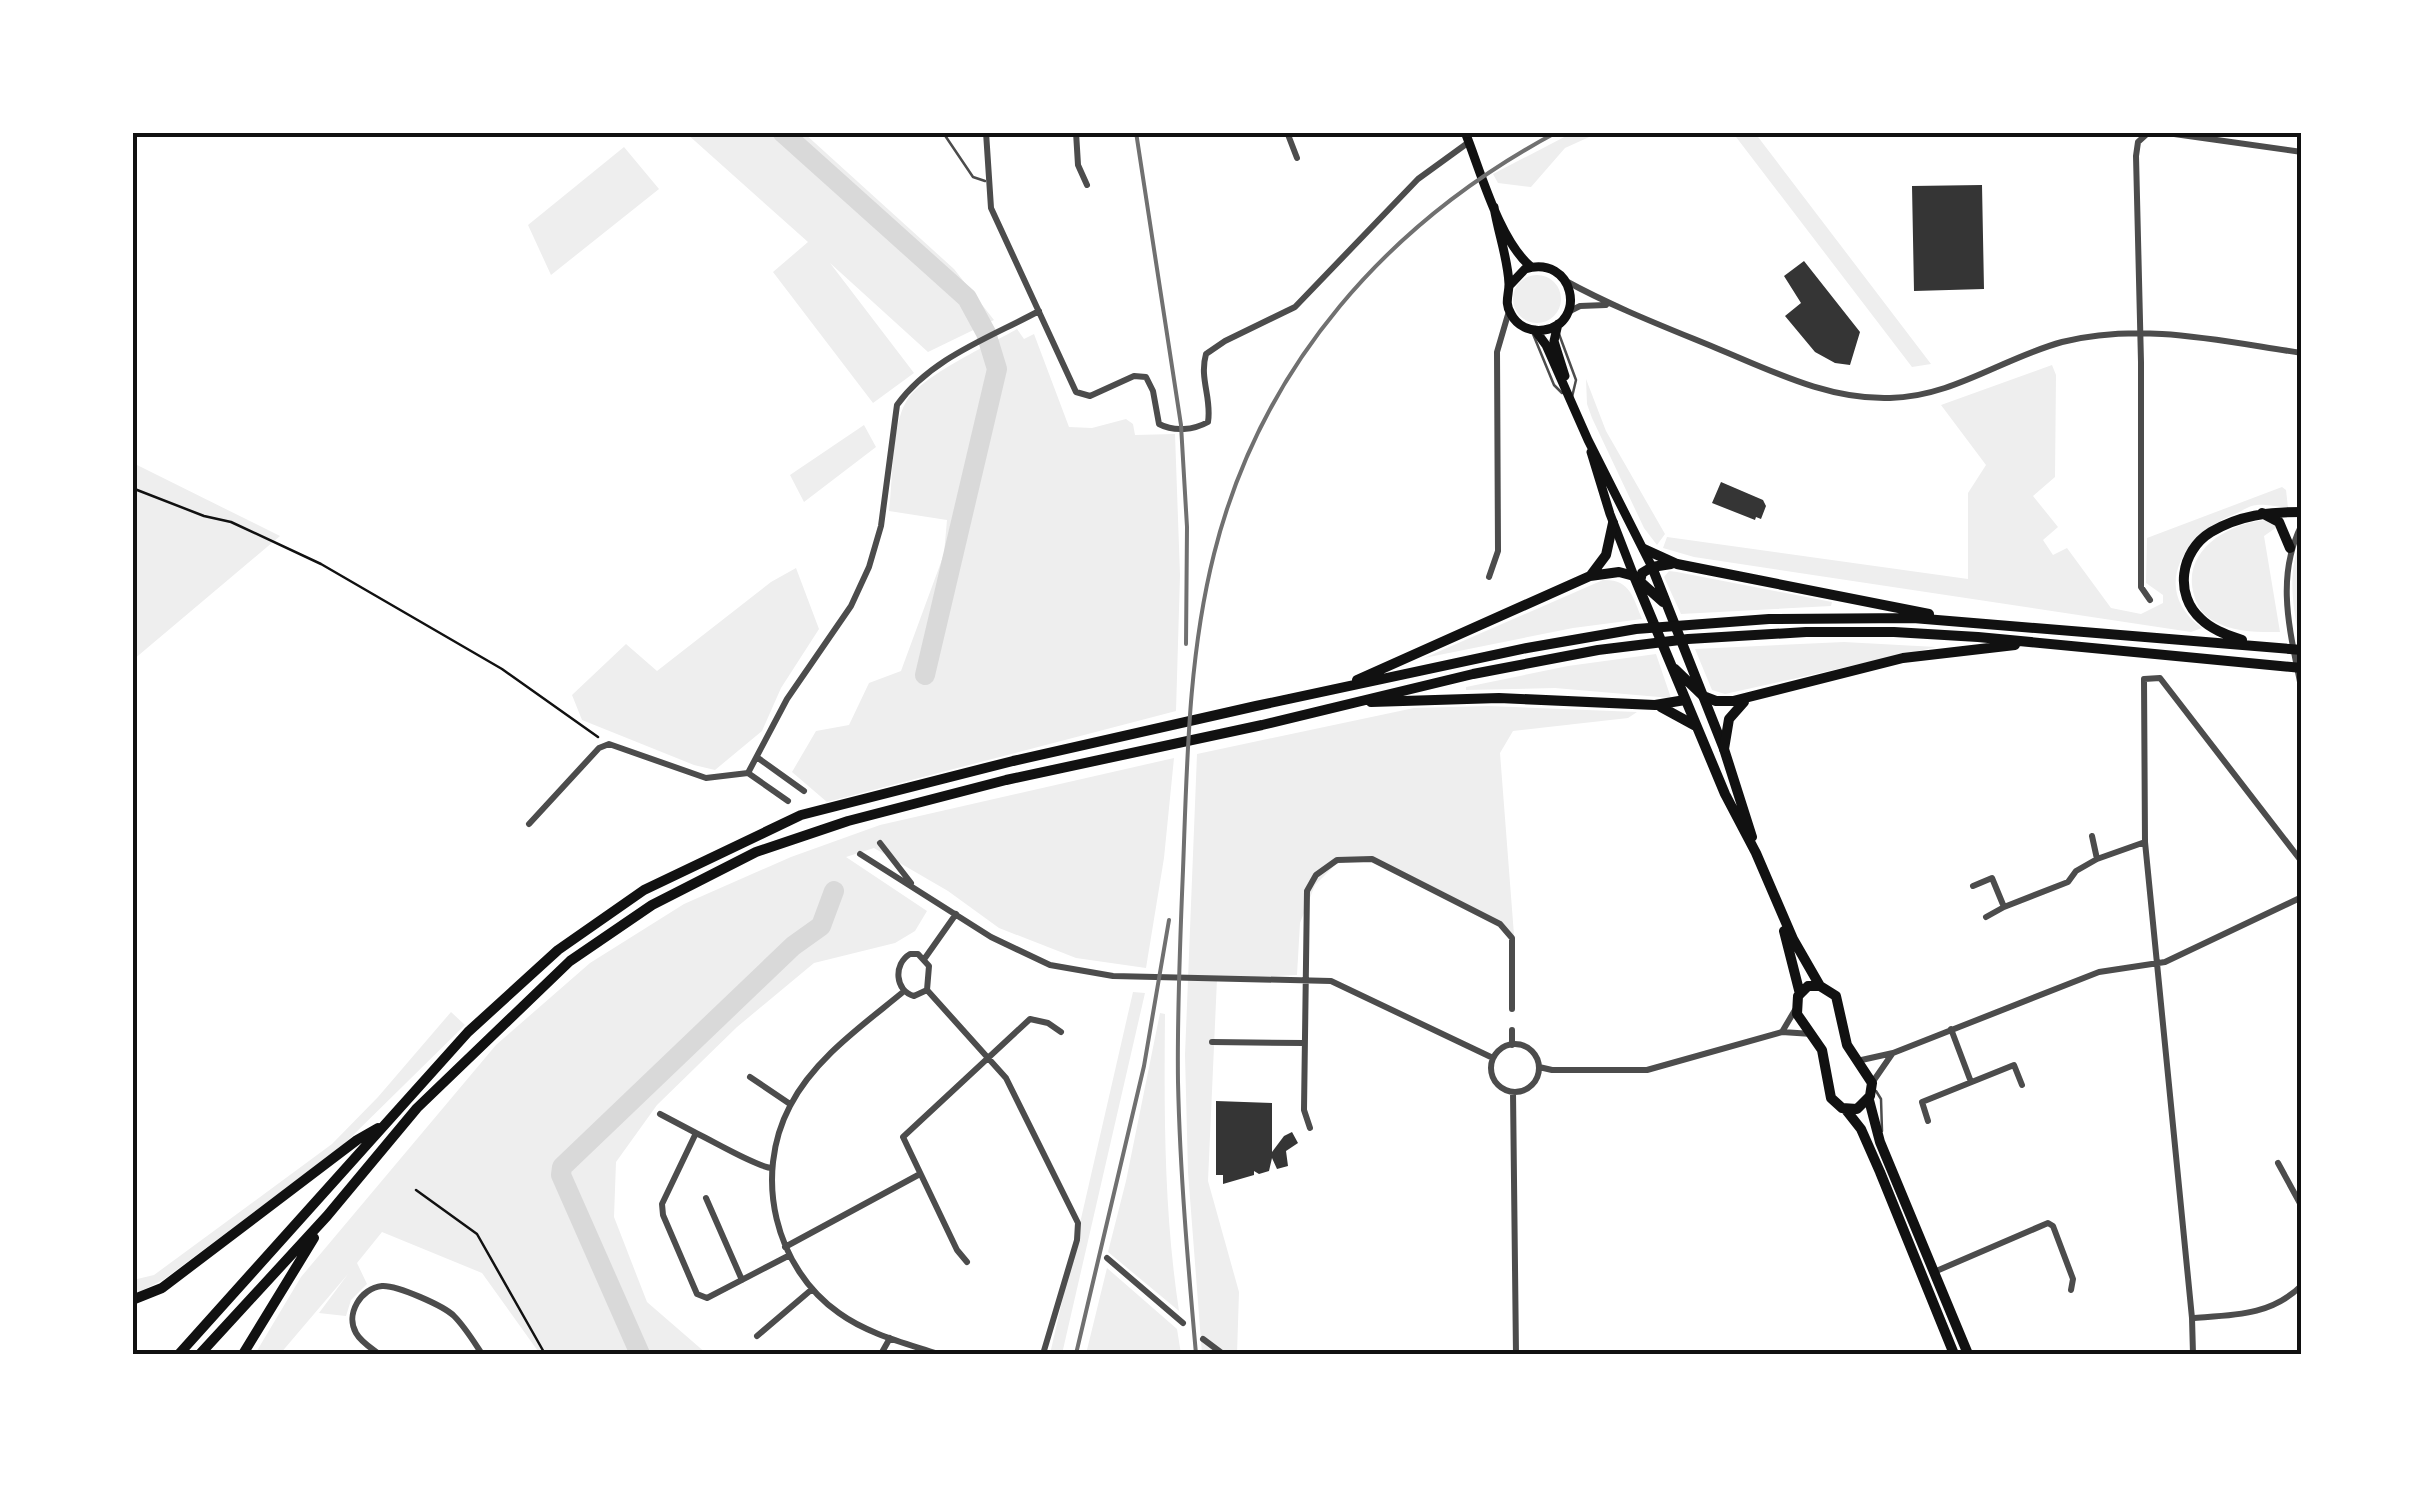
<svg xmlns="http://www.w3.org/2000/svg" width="2434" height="1487" font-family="'Sofia Sans Condensed',sans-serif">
  <rect width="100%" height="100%" fill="#fff"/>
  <path fill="#eee" d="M686,133H804L954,269L994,320L928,352L830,263L914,373L873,403L773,272L808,242Z
    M1572,133H1598L1565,148L1531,187L1498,183L1493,174Z
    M1733,133H1755L1931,364L1912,367Z
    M624,147L659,189L551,275L528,225Z
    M1513 299a24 24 0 1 1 48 0a24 24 0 1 1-48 0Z
    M1017,329L1024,339L1034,334L1069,427L1092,428L1126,419L1133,424L1135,435L1175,434L1180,575L1176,711L827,802L792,772L816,731L849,725L869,683L901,671L944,554L947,520L889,511C893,481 891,428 906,402C919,377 991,344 1017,329Z
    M2052,365L2056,375L2055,477L2033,496L2058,527L2043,540L2053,555L2067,548L2111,608L2141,614L2163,603V595L2146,583L2147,538L2282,487L2286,490L2288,508C2279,507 2265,504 2257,505C2250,505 2242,511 2235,514C2186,533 2148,588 2202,628L2191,632L1694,557L1663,548L1667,537L1968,579V493L1986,465L1941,405Z
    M1586,379L1606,431L1665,534L1657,545L1644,528L1592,418L1587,404Z
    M864,425L876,447L804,502L790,475Z
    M133,463L280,536L133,660Z
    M2266,520L2277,527L2264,536L2280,632C2258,632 2234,633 2212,620C2202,614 2197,606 2194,595C2181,551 2228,523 2266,520Z
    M2301,538L2302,635H2301L2298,634C2292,599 2288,572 2301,538Z
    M796,568L819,629L781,688L762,731L715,770L694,765L582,720L572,695L626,644L657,671L771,582Z
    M1669,571L1677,572L1832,602L1831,606L1681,614L1664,577Z
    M1603,580C1630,579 1633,597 1642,619L1573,628L1424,658Z
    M1844,642L1936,647L1725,694L1712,690L1695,649Z
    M1656,654L1671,698L1555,688L1466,690V687L1568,666Z
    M1489,706L1637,712L1628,718L1513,731L1500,753L1514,935L1365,858L1336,864L1315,885L1300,923L1297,975L1217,979L1208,1181L1239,1292L1237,1354H1202L1188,1172L1185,1055L1197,754L1414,708Z
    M1174,758L1164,858L1146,968L1076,958L999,928L948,891L874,848L846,857L927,911L915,931L895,943L814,963L737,1027L657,1105L616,1162L614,1217L647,1302L707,1354H540L482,1273L382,1232L357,1263L367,1284L351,1300L346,1316L319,1313L348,1274L280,1354H255L301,1277L496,1045L590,963L684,904L791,857L880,825Z
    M1133,992L1145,993L1062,1354H1050Z
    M451,1012L465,1025L342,1146L163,1280L133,1295V1280L154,1275L332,1144L378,1097Z
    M1160,1013L1165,1014C1164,1114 1164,1212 1179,1311L1108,1252L1126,1181Z
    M1107,1268L1177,1329L1181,1354H1086Z"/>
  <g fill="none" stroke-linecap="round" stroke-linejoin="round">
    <path stroke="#d9d9d9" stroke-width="20" d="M782,132L967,298L986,333L997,369L925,675
      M640,1354L561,1175L562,1167L793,946L821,926L834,891"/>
  </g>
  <path fill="#353535" d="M1982,185L1984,289L1914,291L1912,186Z
    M1804,261L1860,332L1850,365L1835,363L1815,352L1785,316L1801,303L1784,276Z
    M1721,482L1763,500L1766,506L1761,519L1756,517L1755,520L1712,503Z
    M1216,1101L1272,1103V1152L1284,1136L1292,1132L1298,1143L1286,1151L1288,1166L1277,1169L1272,1158L1269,1171L1259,1174L1254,1171V1175L1223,1184V1175H1216Z"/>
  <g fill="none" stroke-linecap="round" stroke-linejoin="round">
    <path stroke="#111" stroke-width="2.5" d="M132,488L204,516L231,522L321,564L502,669L598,737
      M416,1190L477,1234L545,1354"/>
    <path stroke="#4c4c4c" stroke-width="2.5" d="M944,134L973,177L985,181
      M1533,334L1554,385L1562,393
      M1559,334L1576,380L1572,397
      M1876,1091L1881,1099L1882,1131"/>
    <path stroke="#4c4c4c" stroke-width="6" d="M986,132L991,208L1076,392L1090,396L1134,376L1146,377L1153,391L1159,424C1174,432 1194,430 1208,422C1212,398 1199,379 1206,354L1225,341L1295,307L1418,179L1469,142
      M1076,132L1078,165L1087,185
      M1287,132L1297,158
      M2149,132L2138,142L2136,156L2141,362V587L2150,600
      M2160,132L2302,152
      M1564,280C1613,307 1665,327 1716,348C1772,371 1828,400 1890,398C1952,397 2003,358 2062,342C2143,322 2220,341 2302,353
      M1568,312L1580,306L1606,305
      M2302,524C2274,579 2291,634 2302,692
      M1489,577L1498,551L1497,352L1509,311
      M758,758L804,791
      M748,773L787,699L851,606L869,567L881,526L897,405C931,358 989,338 1039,311
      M748,773L788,801
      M529,824L599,748L609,744L706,778L748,773
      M2092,836L2097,859
      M880,843L911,883
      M860,854L991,937L1050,965L1113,976L1331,981L1493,1058
      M1973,886L1992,878L2004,907L2068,882L2076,871L2097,859L2145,842
      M1986,917L2004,907
      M910,954H918L929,966L927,990L914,996C895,991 893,964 910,954Z
      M925,958L956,914
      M927,990L1006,1078L1078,1223L1077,1240L1043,1354
      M903,992C863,1025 814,1059 790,1106C753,1176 775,1268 839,1313C868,1334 905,1343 938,1354
      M1951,1029L1971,1082
      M1782,1032L1795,1010
      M1212,1042L1304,1043
      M1491 1068a24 24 0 1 1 48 0a24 24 0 1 1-48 0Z
      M1512,1045V1030
      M1857,1061L1893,1053L2099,972L2165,962L2302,897
      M1539,1067L1552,1070H1647L1782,1032L1812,1034
      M750,1077L790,1104
      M1872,1083L1892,1054
      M1513,1092L1516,1354
      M660,1114L696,1133
      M1928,1121L1922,1102L2014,1065L2022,1085
      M1310,1128L1304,1110L1307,891L1316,875L1337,860L1372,859L1500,924L1512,938V1009
      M2278,1163L2302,1207
      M772,1168C757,1167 713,1141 696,1133L662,1204L663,1215L697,1294L707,1298L788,1256
      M706,1198L742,1280
      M785,1247L920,1174
      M1107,1258L1183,1323
      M967,1262L957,1250L903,1137L1030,1019L1048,1023L1061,1032
      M1934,1272L2048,1223L2053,1226L2073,1279L2071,1290
      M2192,1318C2233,1315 2271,1316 2302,1285
      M757,1336L811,1290
      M1203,1339L1223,1354
      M379,1354C371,1348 361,1342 356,1333C345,1314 361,1288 382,1286C397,1285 444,1306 454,1316C465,1327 474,1342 482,1354
      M881,1354L890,1338
      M2193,1354L2192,1318L2145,842L2144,679L2160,678L2302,862"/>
    <path stroke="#111" stroke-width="9" d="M1465,132C1481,172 1499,240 1531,267
      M1494,207C1498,232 1508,259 1509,284C1509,295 1504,303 1511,314C1517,326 1530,332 1544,330C1588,323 1574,254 1525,269L1509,286
      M1558,324L1554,341L1565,376
      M1535,330L1546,345L1588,440L1652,567
      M1591,452L1610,514L1634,576"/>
    <path stroke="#111" stroke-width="10" d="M1634,576L1725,794L1756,853L1793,939L1820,986
      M1635,577L1663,602
      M1639,586L1642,573L1652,567L1724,749L1752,837
      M1675,669L1703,696
      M1784,931L1800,994
      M1808,986H1820L1836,996L1847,1045L1872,1083L1870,1096L1857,1109L1842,1108L1831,1098L1822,1050L1797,1014L1798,996Z
      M1869,1100L1880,1142L1968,1354
      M1846,1110L1861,1129L1880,1172L1954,1354"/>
    <path stroke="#111" stroke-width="10" d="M2262,513L2279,522L2290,548
      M1644,549L1677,564L1929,614
      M1652,567L1671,564
      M1591,575L1606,555L1613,523
      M2242,640C2228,635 2212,630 2201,619C2174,595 2180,551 2211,532C2240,515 2268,512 2302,512
      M1357,680L1590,576L1619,572L1634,576
      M1703,696L1716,701H1733L1903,658L2015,645
      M1371,702L1499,698L1655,705L1685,700
      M1661,707L1694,725
      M1724,749L1729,719L1744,702
      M132,1300L162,1288L357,1140L378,1128
      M179,1354L468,1032L558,950L644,890L801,815L1013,761L1256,706L1527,648L1636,629L1769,619L1913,618L2302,650
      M200,1354L327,1216L417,1108L570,961L652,905L756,852L848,821L1006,780L1262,725L1473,674L1598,650L1688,639L1806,632H1894L1978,637L2302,668
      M243,1354L314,1238"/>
    <path stroke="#707070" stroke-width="4" d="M1136,132L1181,425L1187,527L1186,644
      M1076,1354L1144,1066L1169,920
      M1196,1354C1188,1264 1180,1173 1178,1082C1177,1012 1180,941 1183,870C1187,765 1188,657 1214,554C1261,366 1388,222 1557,132"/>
  </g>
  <rect width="2434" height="1487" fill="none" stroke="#ffffff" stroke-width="270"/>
  <rect x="135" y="135" width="2164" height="1217" fill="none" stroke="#111" stroke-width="4"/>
</svg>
